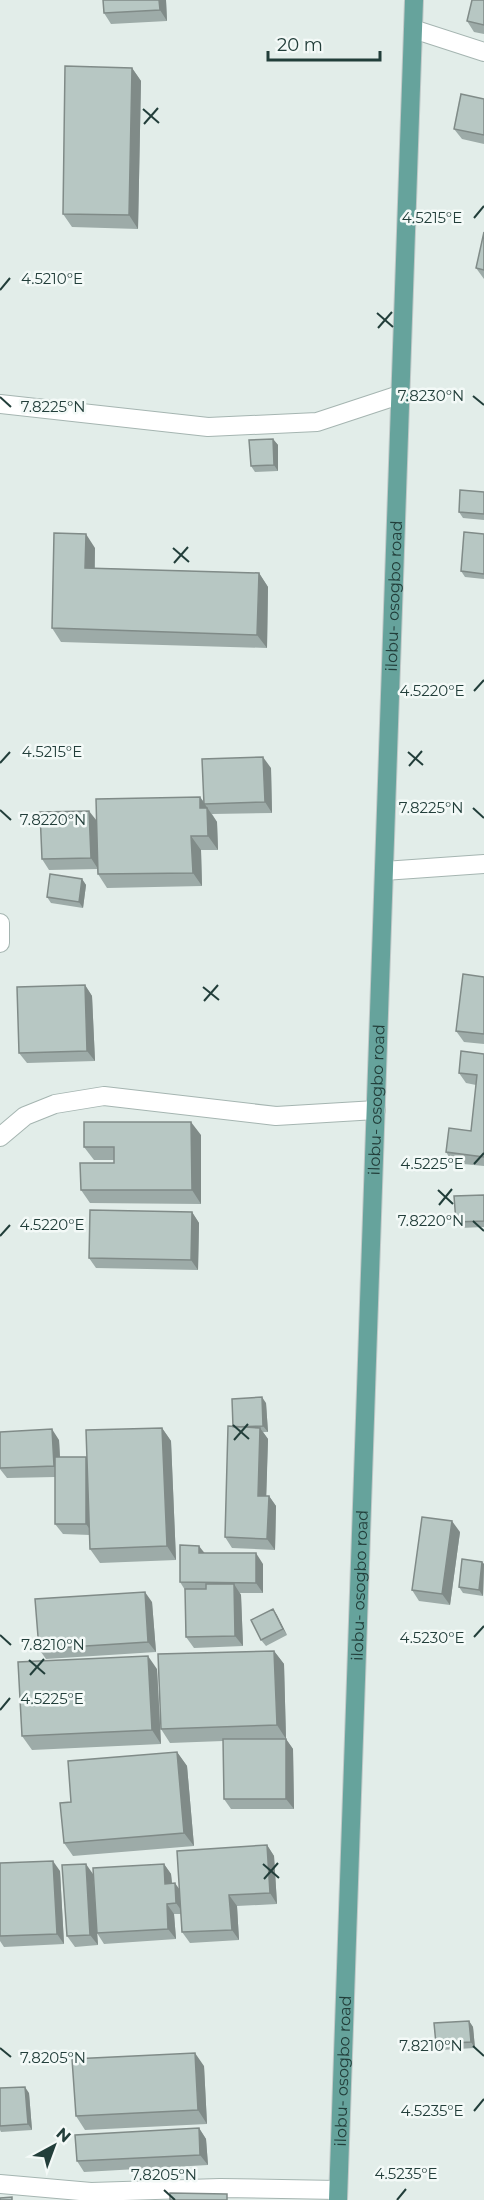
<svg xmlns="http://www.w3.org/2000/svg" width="484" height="2200" font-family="Montserrat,sans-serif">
  <rect width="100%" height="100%" fill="#e2ede9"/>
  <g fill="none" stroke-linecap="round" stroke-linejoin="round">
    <g stroke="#a5b5b1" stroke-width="20">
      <path id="street" d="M413,29L484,52
        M0,404L208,427L317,422L399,395
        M384,871L484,864
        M0,923V943
        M0,1137L25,1116L55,1104L104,1096L276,1116L376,1110
        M0,2184L91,2192L220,2188L338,2190"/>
    </g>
    <g stroke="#c1c9c8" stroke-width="20">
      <g id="primary">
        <path id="s1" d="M338,2200L414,0"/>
      </g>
    </g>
    <use href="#street" stroke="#fff" stroke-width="18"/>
    <use href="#primary" stroke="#66a39c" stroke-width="18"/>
  </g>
  <path fill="#9daba8" d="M103,0H166L167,21L111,24L104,13Z
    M484,0V34L474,32L467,21Z
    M132,68L141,81L138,229L72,227L63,214Z
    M484,99V144L462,139L454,129Z
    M484,232V279L476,268Z
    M273,439L278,445V471L255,472L251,466Z
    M484,492V520L463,518L459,512Z
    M484,534V579L465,577L461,571Z
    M95,548V568L259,573L268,587L267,648L61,642L52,628Z
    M271,768L272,813L212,814L217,822L218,850H201L202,886L107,888L98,874L97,869L49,870L42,859L96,821L200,797L204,802Z
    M82,879L86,885L83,908L51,903L47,897Z
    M484,977V1044L464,1042L456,1031Z
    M85,985L92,996L95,1061L27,1063L19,1053Z
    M484,1054V1166L453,1163L446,1152L471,1131L476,1085L466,1083L459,1073Z
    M201,1135V1204L90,1203L81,1190L114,1163V1160H94L84,1147Z
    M484,1195V1227L460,1228L456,1222Z
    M192,1212L199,1223L198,1270L96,1268L89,1258Z
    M266,1403L268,1432H263L268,1439L266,1496H269L276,1506L275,1550L232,1548L225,1537L233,1427Z
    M162,1428L171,1441L176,1560L100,1563L90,1549V1535L63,1534L55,1524V1477L7,1478L0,1469V1432L59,1440L60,1457L87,1458Z
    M460,1532L450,1605L419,1601L412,1590Z
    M482,1562L484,1564L483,1596L463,1593L459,1587Z
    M263,1564V1593H240L241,1595L243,1646L194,1648L186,1637L185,1590L180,1582Z
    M152,1602L156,1652L46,1659L39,1649Z
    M273,1609L287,1635L266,1646L261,1640Z
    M274,1651L284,1664L286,1739L293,1749L294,1809H231L224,1799L223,1741L170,1743L161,1729Z
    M157,1669L161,1744L32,1750L22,1736Z
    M177,1752L187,1766L194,1846L73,1856L64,1843L71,1802Z
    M267,1845L274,1856L277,1904L237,1906L239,1940L190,1943L182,1932L181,1914H174L176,1939L104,1944L97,1933L98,1945L75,1947L67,1936L93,1874L164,1864L171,1874L172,1883L179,1889Z
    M0,1863L60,1871L64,1944L4,1947L0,1941Z
    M469,2021L473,2027L475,2048L440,2050L436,2044Z
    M204,2066L207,2124L85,2130L76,2116Z
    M0,2088L29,2093L32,2130L1,2132L0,2130Z
    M199,2128L206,2139L208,2165L84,2172L77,2161Z"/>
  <path fill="#808b88" d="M159,0H166L167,21L160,10Z
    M132,68L141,81L138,229L129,215Z
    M273,439L278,445V471L274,465Z
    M86,534L95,548L94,582L85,568Z
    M259,573L268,587L267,648L257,635Z
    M263,757L271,768L272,813L265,802Z
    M200,797L217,822L218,850L208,836L200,808Z
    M89,811L97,821L98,869L91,858Z
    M191,836L201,850L202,886L193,873Z
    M82,879L86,885L83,908L79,902Z
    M85,985L92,996L95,1061L87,1051Z
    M191,1122L201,1135V1204L192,1190Z
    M192,1212L199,1223L198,1270L191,1260Z
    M262,1397L266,1403L268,1432L263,1426Z
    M162,1428L171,1441L176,1560L167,1546Z
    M260,1428L268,1439L266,1506L258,1496Z
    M52,1429L59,1440L61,1477L54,1466Z
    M86,1457L93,1468L94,1535L86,1524Z
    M269,1496L276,1506L275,1550L267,1539Z
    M452,1521L460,1532L450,1605L442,1594Z
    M199,1546L207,1556L199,1553Z
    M256,1553L263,1564V1593L256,1583Z
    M482,1562L484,1564L483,1596L479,1590Z
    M234,1584L241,1595L243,1646L235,1636Z
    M145,1592L152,1602L156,1652L148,1642Z
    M273,1609L277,1615L287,1635L283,1629Z
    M274,1651L284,1664L286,1739L277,1725Z
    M148,1656L157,1669L161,1744L152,1730Z
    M286,1739L293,1749L294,1809L286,1799Z
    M177,1752L187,1766L194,1846L184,1833Z
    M267,1845L274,1856L277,1904L270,1893Z
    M53,1861L60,1871L64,1944L57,1934Z
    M86,1864L93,1874L98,1945L90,1935Z
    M164,1864L171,1874L173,1894L165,1884Z
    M175,1883L182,1893L184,1914L176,1903Z
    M229,1895L237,1906L239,1940L232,1930Z
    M167,1904L174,1914L176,1939L168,1929Z
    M469,2021L473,2027L475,2048L471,2042Z
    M195,2053L204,2066L207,2124L198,2110Z
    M25,2087L29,2093L32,2130L28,2124Z
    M199,2128L206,2139L208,2165L200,2155Z"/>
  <path fill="#b7c7c3" stroke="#808b88" stroke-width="1.5" d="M103,0H159L160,10L104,13Z
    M472,0H484V25L467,21Z
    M65,66L132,68L129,215L63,214Z
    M461,94L484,99V135L454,129Z
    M484,232V270L476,268Z
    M273,439L274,465L251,466L249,440Z
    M460,490L484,492V514L459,512Z
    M464,532L484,534V574L461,571Z
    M54,533L86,534L85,568L259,573L257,635L52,628Z
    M263,757L265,802L204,804L202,759Z
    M200,797V808H207L208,836H191L193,873L98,874L96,799Z
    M89,811L91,858L42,859L40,812Z
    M50,874L82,879L79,902L47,897Z
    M463,974L484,977V1034L456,1031Z
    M85,985L87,1051L19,1053L17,987Z
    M461,1051L484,1054V1157L446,1152L449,1128L471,1131L477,1075L459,1073Z
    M84,1122H191L192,1190H81L80,1163H114V1147H84Z
    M484,1195V1221L456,1222L454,1196Z
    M90,1210L192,1212L191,1260L89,1258Z
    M262,1397L263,1426L233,1427L232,1399Z
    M228,1426L260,1428L258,1496H269L267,1539L225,1537Z
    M162,1428L167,1546L90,1549L86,1430Z
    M52,1429L54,1466L0,1468V1432Z
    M55,1457H86V1524H55Z
    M422,1517L452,1521L442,1594L412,1590Z
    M180,1545L199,1546V1553H256V1583L180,1582Z
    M462,1559L482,1562L479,1590L459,1587Z
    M206,1584H234L235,1636L186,1637L185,1589H206Z
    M145,1592L148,1642L39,1649L35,1599Z
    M273,1609L283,1629L261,1640L251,1620Z
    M274,1651L277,1725L161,1729L158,1654Z
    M148,1656L152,1730L22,1736L18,1662Z
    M223,1739H286V1799H224Z
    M177,1752L184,1833L64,1843L60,1803L71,1802L68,1761Z
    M267,1845L270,1893L229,1895L232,1930L182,1932L177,1851Z
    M53,1861L57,1934L0,1936V1863Z
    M86,1864L90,1935L67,1936L62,1865Z
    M164,1864L165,1884L175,1883L176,1903L167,1904L168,1929L97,1933L93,1868Z
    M469,2021L471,2042L436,2044L434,2023Z
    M195,2053L198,2110L76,2116L72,2059Z
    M25,2087L28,2124L0,2126V2088Z
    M199,2128L200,2155L77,2161L75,2135Z
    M170,2193L227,2194V2200H170Z
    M12,2197V2200H0V2198Z"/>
  <path fill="none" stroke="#223e3a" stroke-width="2" d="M143,109L159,123M144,124L158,108M474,218L484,206M0,290L10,278M377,313L393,327M378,328L392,312M473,396L484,405M0,397L11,407M173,548L189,562M174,563L188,547M474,691L484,680M408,752L423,765M0,763L10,752M409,766L422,751M473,808L484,818M0,810L11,820M203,987L219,1000M204,1001L218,985M474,1164L484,1153M438,1190L453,1204M439,1205L452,1189M473,1221L484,1231M0,1236L10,1225M233,1425L249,1439M234,1440L248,1424M0,1635L11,1645M474,1637L484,1626M29,1660L45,1674M30,1675L44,1659M0,1710L10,1698M263,1864L279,1878M264,1879L278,1863M473,2046L484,2056M0,2048L11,2057M474,2111L484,2099M164,2190L175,2200M397,2200L406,2189"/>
  <g text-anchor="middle" stroke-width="5" stroke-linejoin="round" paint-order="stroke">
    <g font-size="16" fill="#223e3a" stroke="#f3f9f7">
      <text dy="6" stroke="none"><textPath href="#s1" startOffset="1605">ilobu- osogbo road</textPath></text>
      <text dy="6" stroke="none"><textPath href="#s1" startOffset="1101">ilobu- osogbo road</textPath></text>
      <text dy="6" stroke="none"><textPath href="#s1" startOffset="615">ilobu- osogbo road</textPath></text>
      <text dy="6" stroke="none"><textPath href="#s1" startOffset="129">ilobu- osogbo road</textPath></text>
    </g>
  </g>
  <g font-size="15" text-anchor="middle" fill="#223e3a" stroke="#f3f9f7" stroke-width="5" stroke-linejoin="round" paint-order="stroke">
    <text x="432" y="223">4.5215°E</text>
    <text x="52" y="284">4.5210°E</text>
    <text x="431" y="401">7.8230°N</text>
    <text x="53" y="412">7.8225°N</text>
    <text x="432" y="696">4.5220°E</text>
    <text x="52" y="757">4.5215°E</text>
    <text x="431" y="813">7.8225°N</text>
    <text x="53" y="825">7.8220°N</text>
    <text x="432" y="1169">4.5225°E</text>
    <text x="431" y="1226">7.8220°N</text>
    <text x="52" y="1230">4.5220°E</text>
    <text x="432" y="1643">4.5230°E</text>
    <text x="53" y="1650">7.8210°N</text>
    <text x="52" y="1704">4.5225°E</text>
    <text x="431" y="2051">7.8210°N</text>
    <text x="53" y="2063">7.8205°N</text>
    <text x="432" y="2116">4.5235°E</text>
    <text x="406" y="2179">4.5235°E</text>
    <text x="164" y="2180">7.8205°N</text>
  </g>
  <g transform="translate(54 2146) rotate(41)" stroke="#f3f9f7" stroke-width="4.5" paint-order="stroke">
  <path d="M0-4.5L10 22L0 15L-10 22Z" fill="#223e3a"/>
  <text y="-9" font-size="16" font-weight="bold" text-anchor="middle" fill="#223e3a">N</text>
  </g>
  <path d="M268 51v9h112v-9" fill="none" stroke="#223e3a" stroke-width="3"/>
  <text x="277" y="51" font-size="18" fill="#223e3a" stroke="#f3f9f7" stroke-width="4.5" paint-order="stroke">20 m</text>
</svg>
